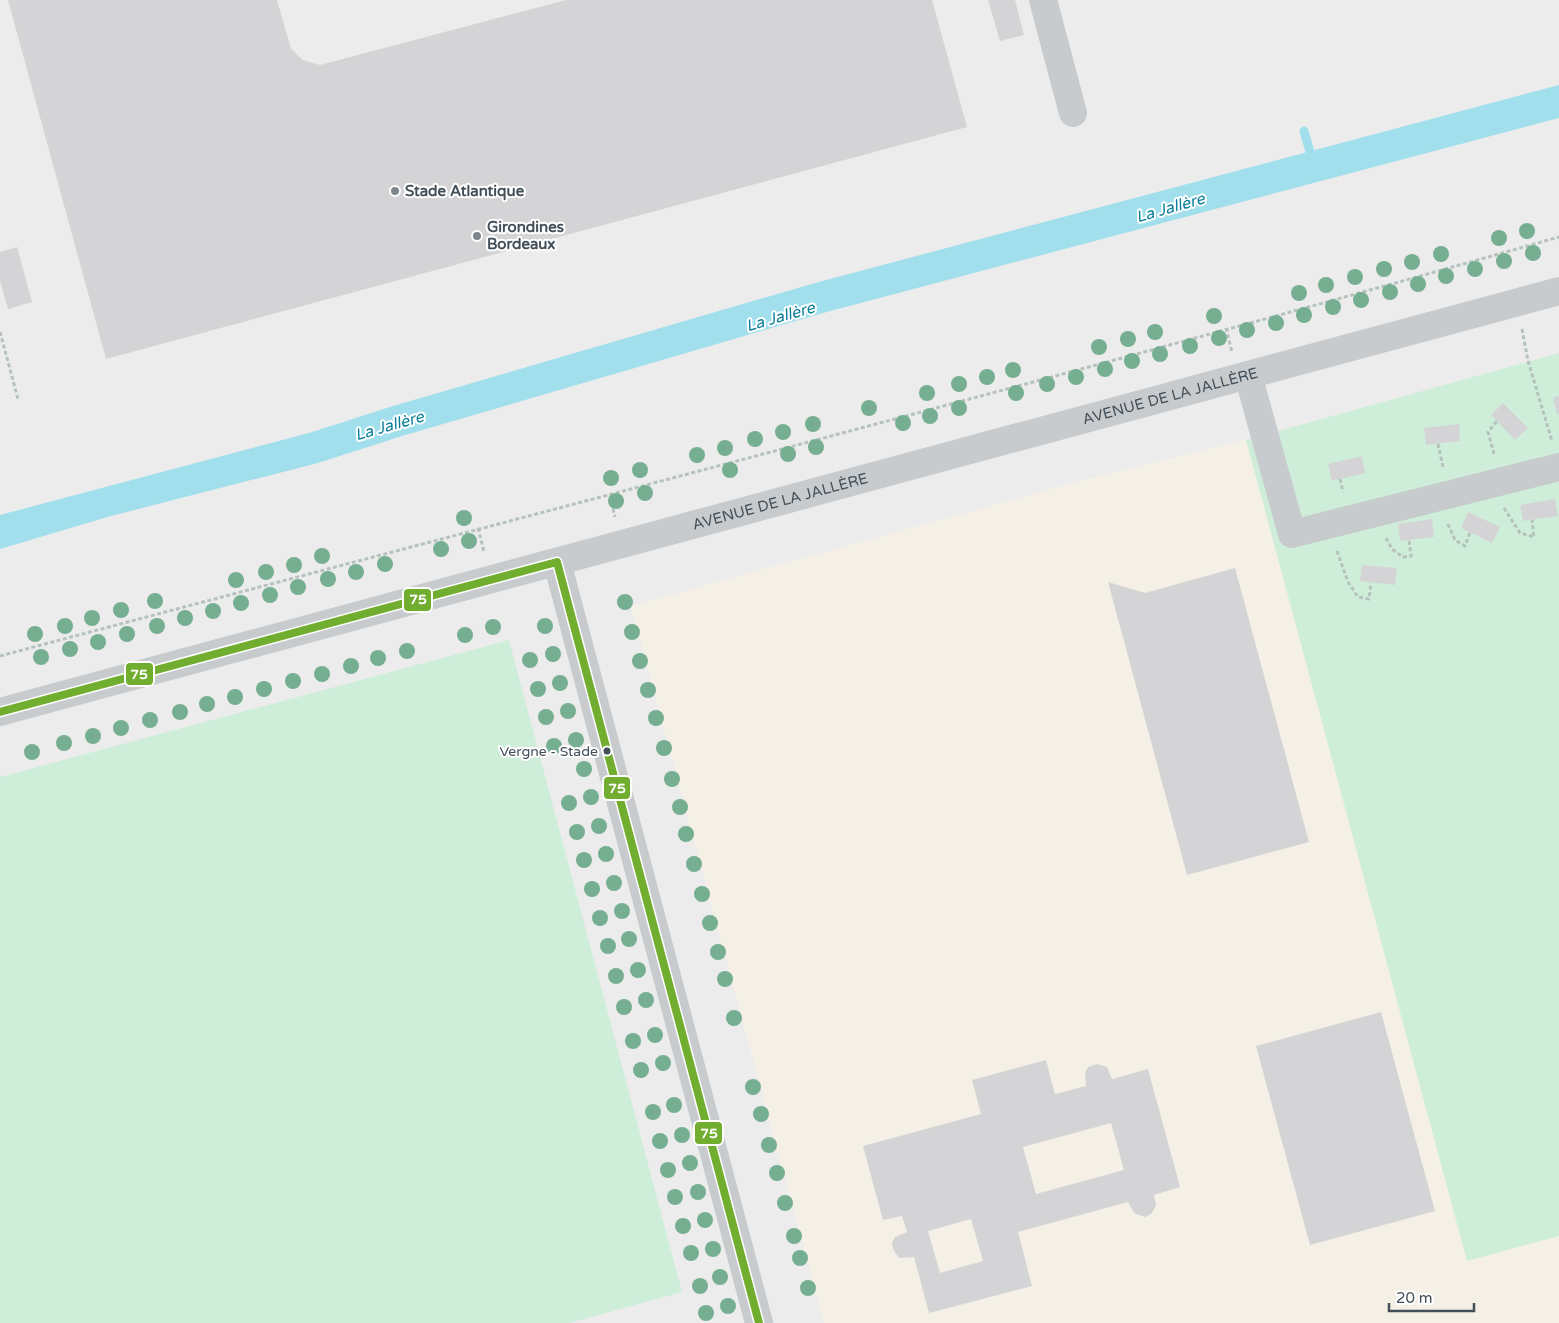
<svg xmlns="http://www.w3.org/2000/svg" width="1559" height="1323" font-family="'Varela Round',sans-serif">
  <rect width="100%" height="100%" fill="#edecec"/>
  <path fill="#f5f0e6" d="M1559,353V1323H824L631,606L1088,479L1246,440Z"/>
  <path fill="#cfeed9" d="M1559,353V1236L1467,1261L1246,440Z
    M509,640L682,1292L570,1323H0V777Z"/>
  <path fill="#a1dfed" d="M1559,85V118L823,313L402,436L318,463L111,516L0,549V515L309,433L393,406L815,283Z"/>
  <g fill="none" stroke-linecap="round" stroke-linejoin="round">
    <path stroke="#a1dfed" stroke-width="9" d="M1304,131L1310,152"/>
  </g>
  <path fill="#d4d4d6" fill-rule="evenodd" d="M8,0H277L291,49L303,60L320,65L566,0H932L967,127L106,359Z
    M988,0H1015L1024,35L1000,41Z
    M17,247L32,302L8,309L0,281V252Z
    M1559,396V414H1557L1553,398Z
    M1503,403L1528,428L1515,440L1491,415Z
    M1459,424L1460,441L1426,445L1424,428Z
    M1362,456L1365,473L1332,481L1328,464Z
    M1555,499L1558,516L1523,521L1520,505Z
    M1468,512L1500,527L1492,543L1461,528Z
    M1432,519L1434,537L1400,541L1398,524Z
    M1362,565L1397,568L1395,585L1360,581Z
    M1235,568L1309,842L1187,875L1108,582L1145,593Z
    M1381,1012L1435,1211L1310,1245L1256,1046Z
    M1046,1060L1055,1094L1086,1086L1085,1073L1088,1067L1097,1064L1107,1067L1112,1079L1148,1069L1180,1187L1154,1195L1156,1206L1151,1214L1145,1217L1134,1213L1128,1202L1018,1232L1032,1286L929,1313L914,1257L899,1258L893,1249L892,1243L895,1237L907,1232L902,1216L883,1220L863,1146L981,1114L972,1080ZM1111,1123L1124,1170L1036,1194L1023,1147ZM971,1219L983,1261L940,1273L928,1231Z"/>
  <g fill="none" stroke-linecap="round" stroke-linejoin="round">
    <path stroke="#b5c2bd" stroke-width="3" stroke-dasharray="4 2.5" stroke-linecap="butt" d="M1226,328L1232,352
      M1522,329L1528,361L1552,441
      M0,332L18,399
      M1438,444L1443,467
      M1494,454L1488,432L1497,421
      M1340,479L1343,492
      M610,496L615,517
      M1504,508L1520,533L1534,537L1532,520
      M1448,524L1455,540L1465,546L1470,532
      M478,528L484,552
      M1386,538L1392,549L1403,557L1411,556L1409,540
      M1337,551L1348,582L1358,597L1369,599L1371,583
      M0,656C520,517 1041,384 1559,237"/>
    <g stroke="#c8cbcd" stroke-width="28">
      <path d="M1043,0L1073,113"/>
      <path d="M1248,375L1292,534L1559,467"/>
      <path d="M557,562L759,1323"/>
      <path id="s1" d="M0,712L1559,291"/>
    </g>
    <g stroke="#fff" stroke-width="11">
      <path id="bus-1" d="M557,562L759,1323
        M0,712L557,562"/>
    </g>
    <use href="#bus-1" stroke="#71ae2f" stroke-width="8"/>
  </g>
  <g fill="#75ae90">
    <circle cx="1527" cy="231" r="8"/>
    <circle cx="1499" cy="238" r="8"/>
    <circle cx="1533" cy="253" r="8"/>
    <circle cx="1441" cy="254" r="8"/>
    <circle cx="1504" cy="261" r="8"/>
    <circle cx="1412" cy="262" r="8"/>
    <circle cx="1384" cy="269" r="8"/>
    <circle cx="1475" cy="269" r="8"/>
    <circle cx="1446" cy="276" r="8"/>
    <circle cx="1355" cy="277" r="8"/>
    <circle cx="1418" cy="284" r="8"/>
    <circle cx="1326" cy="285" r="8"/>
    <circle cx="1390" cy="292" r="8"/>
    <circle cx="1299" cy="293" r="8"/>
    <circle cx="1361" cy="300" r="8"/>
    <circle cx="1333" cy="307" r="8"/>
    <circle cx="1304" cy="315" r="8"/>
    <circle cx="1214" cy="316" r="8"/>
    <circle cx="1276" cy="323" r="8"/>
    <circle cx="1247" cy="330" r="8"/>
    <circle cx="1155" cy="332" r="8"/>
    <circle cx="1219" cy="338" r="8"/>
    <circle cx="1128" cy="339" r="8"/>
    <circle cx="1190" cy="346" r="8"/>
    <circle cx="1099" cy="347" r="8"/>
    <circle cx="1160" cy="354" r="8"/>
    <circle cx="1132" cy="361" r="8"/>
    <circle cx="1105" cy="369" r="8"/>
    <circle cx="1013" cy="370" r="8"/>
    <circle cx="987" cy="377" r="8"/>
    <circle cx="1076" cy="377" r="8"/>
    <circle cx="959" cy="384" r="8"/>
    <circle cx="1047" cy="384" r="8"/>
    <circle cx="927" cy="393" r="8"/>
    <circle cx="1016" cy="393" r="8"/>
    <circle cx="869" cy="408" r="8"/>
    <circle cx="959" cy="408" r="8"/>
    <circle cx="930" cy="416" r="8"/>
    <circle cx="903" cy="423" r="8"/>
    <circle cx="813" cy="424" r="8"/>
    <circle cx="783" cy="432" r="8"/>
    <circle cx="755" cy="439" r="8"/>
    <circle cx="816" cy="447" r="8"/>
    <circle cx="725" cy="448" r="8"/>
    <circle cx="788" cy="454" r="8"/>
    <circle cx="697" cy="455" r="8"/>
    <circle cx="640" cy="470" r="8"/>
    <circle cx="730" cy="470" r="8"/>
    <circle cx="611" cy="478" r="8"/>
    <circle cx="645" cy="493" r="8"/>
    <circle cx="616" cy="501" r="8"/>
    <circle cx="464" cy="518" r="8"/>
    <circle cx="469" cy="541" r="8"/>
    <circle cx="441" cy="549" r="8"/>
    <circle cx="322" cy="556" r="8"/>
    <circle cx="385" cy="564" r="8"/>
    <circle cx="294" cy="565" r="8"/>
    <circle cx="266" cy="572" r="8"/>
    <circle cx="356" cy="572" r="8"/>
    <circle cx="328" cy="579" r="8"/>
    <circle cx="236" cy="580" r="8"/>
    <circle cx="298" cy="587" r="8"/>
    <circle cx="270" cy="595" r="8"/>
    <circle cx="155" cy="601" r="8"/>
    <circle cx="625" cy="602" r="8"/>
    <circle cx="241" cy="603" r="8"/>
    <circle cx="121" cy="610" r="8"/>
    <circle cx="213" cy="611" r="8"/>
    <circle cx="92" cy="618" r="8"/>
    <circle cx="185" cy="618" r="8"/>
    <circle cx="65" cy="626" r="8"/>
    <circle cx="157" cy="626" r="8"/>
    <circle cx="545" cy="626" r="8"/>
    <circle cx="493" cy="627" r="8"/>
    <circle cx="632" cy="632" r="8"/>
    <circle cx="35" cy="634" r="8"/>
    <circle cx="127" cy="634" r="8"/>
    <circle cx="465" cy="635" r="8"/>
    <circle cx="98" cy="642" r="8"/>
    <circle cx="70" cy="649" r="8"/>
    <circle cx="407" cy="651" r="8"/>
    <circle cx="553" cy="654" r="8"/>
    <circle cx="41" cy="657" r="8"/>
    <circle cx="378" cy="658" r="8"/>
    <circle cx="530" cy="660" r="8"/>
    <circle cx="640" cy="661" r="8"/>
    <circle cx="351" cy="666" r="8"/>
    <circle cx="322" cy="674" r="8"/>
    <circle cx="293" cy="681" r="8"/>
    <circle cx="560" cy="683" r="8"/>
    <circle cx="264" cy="689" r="8"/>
    <circle cx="538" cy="689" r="8"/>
    <circle cx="648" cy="690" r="8"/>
    <circle cx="235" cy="697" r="8"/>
    <circle cx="207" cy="704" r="8"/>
    <circle cx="568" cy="711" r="8"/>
    <circle cx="180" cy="712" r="8"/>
    <circle cx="546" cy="717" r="8"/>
    <circle cx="656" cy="718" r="8"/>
    <circle cx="150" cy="720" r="8"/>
    <circle cx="121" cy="728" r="8"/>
    <circle cx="93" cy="736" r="8"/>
    <circle cx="576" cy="740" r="8"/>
    <circle cx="64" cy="743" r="8"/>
    <circle cx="554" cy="746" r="8"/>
    <circle cx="664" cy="748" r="8"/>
    <circle cx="32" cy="752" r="8"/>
    <circle cx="584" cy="769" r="8"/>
    <circle cx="672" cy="779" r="8"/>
    <circle cx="591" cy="797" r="8"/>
    <circle cx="569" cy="803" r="8"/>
    <circle cx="680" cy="807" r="8"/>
    <circle cx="599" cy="826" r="8"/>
    <circle cx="577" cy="832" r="8"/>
    <circle cx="686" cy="834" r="8"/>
    <circle cx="606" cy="854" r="8"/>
    <circle cx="584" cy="860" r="8"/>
    <circle cx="694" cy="864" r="8"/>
    <circle cx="614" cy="883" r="8"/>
    <circle cx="592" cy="889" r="8"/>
    <circle cx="702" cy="894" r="8"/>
    <circle cx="622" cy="911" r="8"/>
    <circle cx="600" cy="918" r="8"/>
    <circle cx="710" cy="923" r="8"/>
    <circle cx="629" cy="939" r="8"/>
    <circle cx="608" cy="946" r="8"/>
    <circle cx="718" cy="952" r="8"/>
    <circle cx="638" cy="970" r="8"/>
    <circle cx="616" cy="976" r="8"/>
    <circle cx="725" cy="979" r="8"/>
    <circle cx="646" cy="1000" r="8"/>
    <circle cx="624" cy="1007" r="8"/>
    <circle cx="734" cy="1018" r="8"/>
    <circle cx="655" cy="1035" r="8"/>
    <circle cx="633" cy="1041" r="8"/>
    <circle cx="663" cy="1063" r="8"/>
    <circle cx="641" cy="1070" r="8"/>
    <circle cx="753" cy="1087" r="8"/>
    <circle cx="674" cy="1105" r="8"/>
    <circle cx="653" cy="1112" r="8"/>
    <circle cx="761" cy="1114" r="8"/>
    <circle cx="682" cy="1135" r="8"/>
    <circle cx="660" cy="1141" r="8"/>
    <circle cx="769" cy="1145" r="8"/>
    <circle cx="690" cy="1163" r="8"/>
    <circle cx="668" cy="1170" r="8"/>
    <circle cx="777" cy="1173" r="8"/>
    <circle cx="698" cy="1192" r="8"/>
    <circle cx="675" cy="1197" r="8"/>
    <circle cx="785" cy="1203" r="8"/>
    <circle cx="705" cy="1220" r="8"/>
    <circle cx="683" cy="1226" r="8"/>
    <circle cx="794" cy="1236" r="8"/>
    <circle cx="713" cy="1249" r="8"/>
    <circle cx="691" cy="1253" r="8"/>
    <circle cx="800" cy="1258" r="8"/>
    <circle cx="720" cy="1277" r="8"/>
    <circle cx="700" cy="1286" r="8"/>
    <circle cx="808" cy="1288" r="8"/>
    <circle cx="728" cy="1306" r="8"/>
    <circle cx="706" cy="1313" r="8"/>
  </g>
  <g fill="#7e868c" stroke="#fff" stroke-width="2">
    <circle cx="395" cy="191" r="5"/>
    <circle cx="477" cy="236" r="5"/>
  </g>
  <circle fill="#434f59" stroke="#fff" stroke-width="2" cx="607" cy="751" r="4.5"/>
  <g text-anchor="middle" stroke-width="4" stroke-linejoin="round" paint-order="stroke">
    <g font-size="14" fill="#434f59" stroke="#fff" text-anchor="end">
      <text x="598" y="756">Vergne - Stade</text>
    </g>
    <g font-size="15" font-weight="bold" fill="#434f59" stroke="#fff" text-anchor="start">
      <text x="405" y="196">Stade Atlantique</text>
      <text x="487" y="232">Girondines<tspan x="487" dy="17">Bordeaux</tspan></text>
    </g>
    <g font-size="15" fill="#434f59" stroke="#fff">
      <text dy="5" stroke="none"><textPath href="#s1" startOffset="1212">AVENUE DE LA JALLÈRE</textPath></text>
      <text dy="5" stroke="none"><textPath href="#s1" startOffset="808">AVENUE DE LA JALLÈRE</textPath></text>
    </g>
    <g font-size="16" font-style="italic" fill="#097e98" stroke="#fff">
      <text transform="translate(1170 207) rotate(-16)" y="6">La Jallère</text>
      <text transform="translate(780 316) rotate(-16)" y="6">La Jallère</text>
      <text transform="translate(389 425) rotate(-16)" y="6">La Jallère</text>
    </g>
  </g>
  <g stroke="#fff" stroke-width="2">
    <rect x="403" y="588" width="29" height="24" rx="5" fill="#71ae2f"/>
    <rect x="125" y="662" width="29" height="24" rx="5" fill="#71ae2f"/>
    <rect x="603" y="776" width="28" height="24" rx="5" fill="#71ae2f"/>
    <rect x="694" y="1121" width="29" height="24" rx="5" fill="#71ae2f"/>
  </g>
  <g font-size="14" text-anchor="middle" font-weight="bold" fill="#fff">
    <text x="418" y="604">75</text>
    <text x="139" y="679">75</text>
    <text x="617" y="793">75</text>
    <text x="709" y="1138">75</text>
  </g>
  <path d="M1389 1303v8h85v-8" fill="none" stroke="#434f59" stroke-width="2.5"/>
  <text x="1396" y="1303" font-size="15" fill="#434f59" stroke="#ffffff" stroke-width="4" paint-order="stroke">20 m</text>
</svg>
